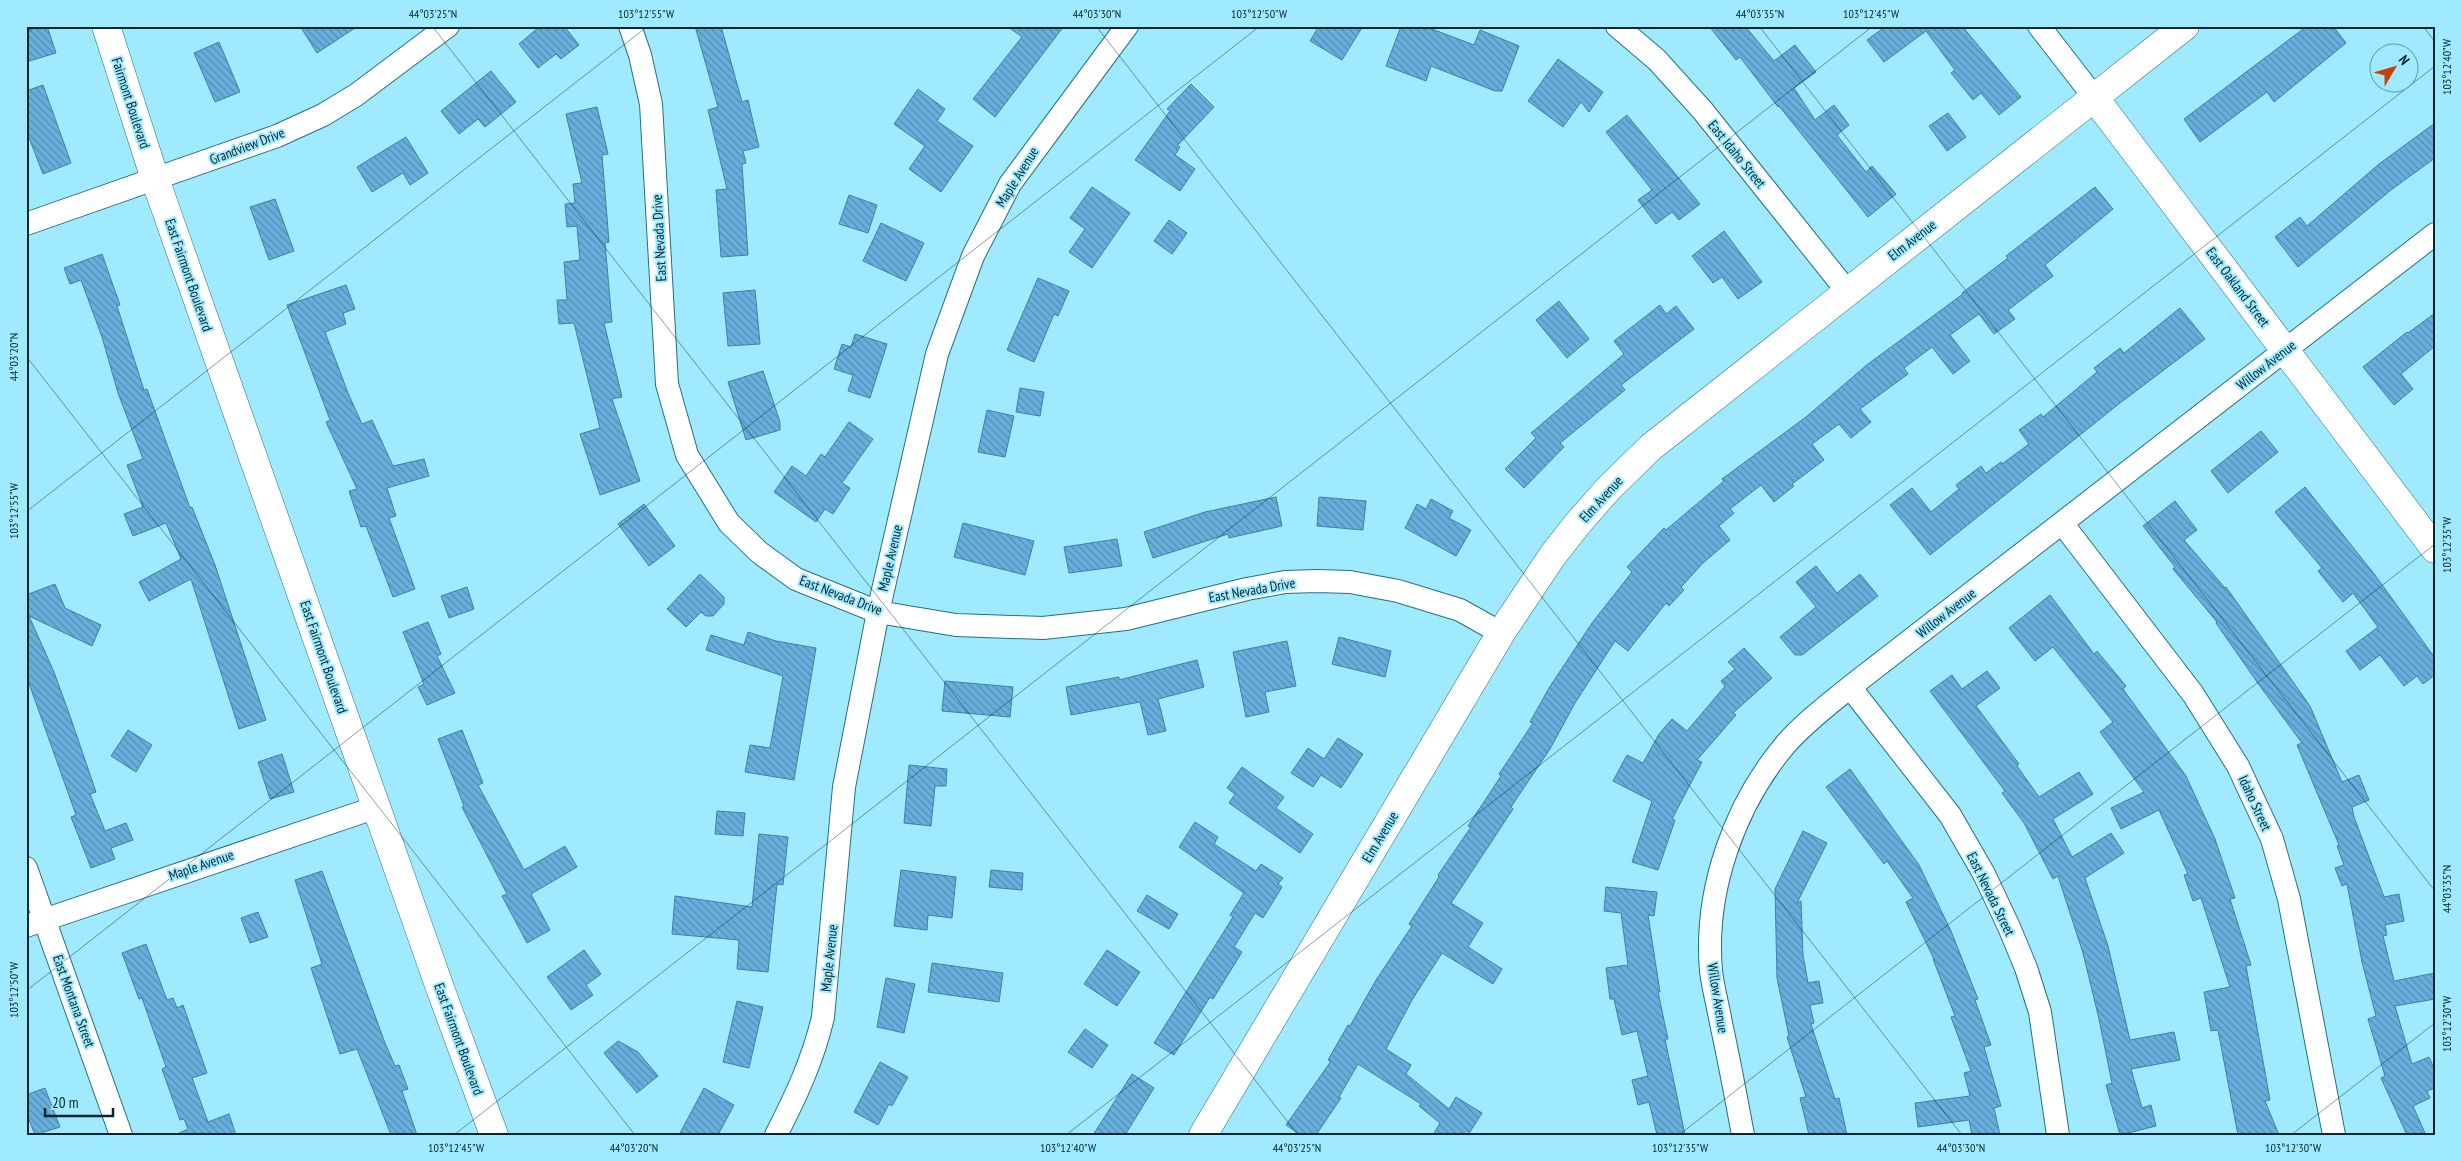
<svg xmlns="http://www.w3.org/2000/svg" width="2461" height="1161" font-family="'PT Sans Narrow',sans-serif">
  <defs>
    <pattern id="building-back-hatch" width="6" height="6" patternUnits="userSpaceOnUse" patternTransform="scale(1.25)"><rect width="6" height="6" fill="#67afdc"/><path d="M-1 5l2 2M0 0l6 6M5-1l2 2" fill="none" stroke="#538eb3"/></pattern>
  </defs>
  <rect width="100%" height="100%" fill="#a0eaff"/>
  <path fill="url(#building-back-hatch)" stroke="#3982ad" d="M26,26H47L56,53L26,62Z
    M300,26H358L317,53Z
    M540,26H564L579,45L561,59L556,54L538,68L519,44Z
    M695,26H721L742,102L748,100L759,147L743,151L746,163L742,164L748,255L721,257L716,190L727,189L708,110L718,107Z
    M1007,26H1064L995,117L973,99L1022,37Z
    M1319,26H1363L1342,60L1310,41Z
    M1401,26H1424L1474,45L1480,30L1519,46L1502,91H1495L1431,66L1426,81L1386,66Z
    M1709,26H1745L1774,61L1795,45L1816,72L1794,88L1815,120L1834,105L1849,125L1837,135L1866,172L1872,166L1896,194L1868,217L1779,106L1778,107L1740,57L1736,60Z
    M1886,26H1962L2021,97L1999,115L1981,93L1973,100L1951,73L1955,70L1926,31L1884,62L1867,40Z
    M2307,26H2333L2346,43L2274,102L2267,92L2200,142L2184,119Z
    M219,42L240,92L215,102L194,53Z
    M1558,59L1603,92L1589,112L1581,102L1563,127L1528,101Z
    M491,71L516,102L485,127L478,119L459,134L441,111Z
    M1191,84L1214,107L1177,146L1180,147L1175,155L1195,169L1180,191L1135,160L1170,111L1167,109Z
    M43,85L71,163L43,174L26,130V91Z
    M918,89L945,109L937,121L973,146L941,192L909,169L925,146L894,124Z
    M597,107L608,154L602,155L609,242L605,243L612,322L604,323L622,397L612,399L640,481L600,495L580,434L600,428L574,323L559,324L557,300H567L564,262L580,260L577,226L567,227L565,204L575,203L573,184L582,183L566,114Z
    M1948,113L1966,137L1947,151L1929,126Z
    M1627,115L1700,204L1679,220L1672,212L1656,224L1638,200L1652,190L1606,132Z
    M2435,123V158L2391,190L2298,267L2275,237L2300,217L2307,226L2379,164Z
    M406,137L428,173L410,185L403,173L372,192L357,167Z
    M1092,187L1130,213L1092,268L1069,252L1085,229L1070,218Z
    M2095,187L2113,209L2045,265L2053,276L2008,310L2015,319L1994,334L1979,314L1950,335L1970,361L1953,374L1932,347L1904,368L1908,374L1860,409L1871,422L1851,438L1839,424L1812,444L1824,460L1792,484L1794,486L1774,502L1761,485L1730,509L1734,513L1719,526L1730,540L1703,563L1681,587L1684,590L1669,606L1666,603L1628,651L1615,641L1575,703L1550,749L1511,807L1513,809L1451,903L1483,923L1468,947L1502,969L1493,984L1442,953L1412,1000L1386,1049L1411,1065L1406,1074L1449,1109L1456,1097L1482,1113L1468,1135H1433L1440,1123L1419,1106L1421,1104L1358,1064L1339,1097L1341,1098L1316,1135H1301L1286,1125L1331,1061L1328,1060L1348,1025L1350,1026L1376,980L1412,926L1409,924L1439,877L1438,875L1471,827L1468,826L1501,776L1499,774L1533,723L1530,722L1549,688L1592,623L1632,572L1627,567L1664,528L1666,530L1724,481L1722,479L1806,417L1868,364L1963,294L1962,293L2008,258L2006,256Z
    M849,195L877,205L868,233L839,224Z
    M275,199L294,251L269,260L250,207Z
    M1169,220L1187,233L1172,254L1154,241Z
    M881,223L924,243L906,281L863,261Z
    M1724,231L1762,282L1738,299L1722,277L1713,283L1692,256Z
    M102,254L120,305L117,306L144,390L147,389L190,508L192,507L215,565L266,720L239,729L191,579L149,601L139,582L181,559L166,523L133,536L124,514L143,507L127,465L143,459L118,393L102,337L81,280L70,284L64,268Z
    M1038,278L1069,291L1058,316L1054,314L1034,362L1007,350Z
    M346,285L355,309L343,313L346,324L325,332L348,393L362,424L372,420L393,466L424,459L429,476L387,488L396,516L389,518L415,589L393,597L366,526L361,527L349,491L357,489L326,422L330,420L287,305Z
    M755,290L760,344L728,346L723,293Z
    M1559,301L1589,339L1567,358L1536,320Z
    M1660,305L1666,314L1676,306L1694,329L1621,385L1625,390L1560,443L1564,447L1524,488L1505,469L1536,438L1531,433L1624,354L1614,341Z
    M2180,308L2205,339L2120,403L1930,555L1890,505L1912,488L1931,512L1959,489L1956,485L1981,466L1986,473L2001,462L2002,464L2029,444L2019,430L2041,414L2043,417L2097,372L2094,368L2120,348L2124,353Z
    M2435,313V346L2401,374L2413,389L2394,405L2363,367L2407,332L2408,333Z
    M855,334L887,344L870,398L848,391L853,375L834,369L842,344L851,347Z
    M763,371L780,422V430L746,440L728,382Z
    M1020,388L1044,392L1040,416L1016,412Z
    M987,410L1014,416L1005,457L978,452Z
    M849,422L873,439L842,483L850,488L833,514L825,509L816,522L774,492L792,466L806,476L821,454L825,457Z
    M2261,431L2278,452L2228,493L2211,471Z
    M2305,487L2375,575L2435,658V675L2423,684L2417,676L2404,686L2380,655L2360,670L2346,651L2378,627L2353,593L2343,602L2318,571L2322,568L2275,512Z
    M1276,497L1282,526L1229,538L1228,534L1153,558L1144,532L1205,512Z
    M1319,497L1366,501L1363,530L1317,526Z
    M1431,499L1453,511L1449,518L1471,530L1456,556L1405,528L1417,504L1426,509Z
    M2175,501L2197,530L2184,540L2225,588L2226,587L2310,706L2342,782L2359,775L2369,800L2352,807L2354,817L2384,897L2399,894L2404,921L2385,925L2387,935L2383,936L2394,981L2435,973V999L2395,1006L2412,1064L2429,1057L2435,1070V1088L2427,1091L2430,1098L2413,1106L2426,1135H2407L2381,1078L2385,1076L2368,1019L2376,1016L2362,962L2347,884L2342,886L2335,868L2344,865L2337,846L2339,845L2297,745L2302,743L2257,682L2216,623L2217,622L2173,569L2175,567L2143,526Z
    M644,504L675,546L649,566L618,524Z
    M963,523L1034,541L1025,575L954,557Z
    M1117,539L1122,566L1069,573L1064,547Z
    M1816,566L1837,593L1860,574L1878,596L1802,655H1795L1780,637L1816,607L1796,582Z
    M700,574L724,597V604L713,616H706L701,612L686,627L667,609Z
    M55,584L65,608L101,625L92,646L29,616L54,672L71,719L96,792L90,794L105,831L126,823L133,840L111,848L115,859L91,868L71,817L76,815L26,675V595Z
    M467,587L474,609L449,618L441,596Z
    M2050,595L2094,654L2097,651L2126,686L2123,689L2186,776L2215,839L2235,898L2230,899L2251,965L2246,966L2270,1100L2265,1101L2279,1135H2238L2218,1030L2211,1031L2204,992L2230,987L2201,898L2193,901L2184,875L2188,874L2159,810L2121,829L2111,808L2144,792L2100,732L2113,722L2053,647L2035,661L2009,628Z
    M428,622L441,654L437,656L455,693L427,705L418,687L424,684L403,632Z
    M748,632L776,641L816,648L794,780L745,772L750,745L770,748L783,676L706,650L711,635L744,645Z
    M1339,637L1391,651L1385,677L1332,664Z
    M1287,641L1296,686L1265,692L1269,712L1246,717L1233,652Z
    M1744,648L1772,678L1733,713L1736,715L1697,760L1702,762L1672,819L1675,820L1658,870L1632,862L1652,801L1613,781L1627,755L1643,763L1659,734L1672,719L1687,731L1725,686L1721,681L1735,669L1728,662Z
    M1197,660L1204,687L1158,699L1166,731L1148,735L1140,702L1071,715L1066,687L1119,677V680Z
    M1987,671L2000,688L1976,706L2019,764L2017,766L2039,797L2079,772L2093,794L2053,819L2072,857L2111,833L2124,853L2085,878L2108,946L2130,1040L2174,1032L2180,1060L2131,1069L2142,1108L2151,1105L2156,1126L2120,1135L2106,1085L2112,1083L2099,1019L2083,953L2058,876L2053,879L2024,823L2002,793L2005,791L1930,691L1952,675L1962,689Z
    M945,681L1013,687L1010,717L942,711Z
    M128,730L152,745L136,772L111,756Z
    M462,730L483,783L478,785L524,870L565,846L577,867L531,894L550,930L527,943L502,896L507,894L462,807L464,806L438,739Z
    M1338,738L1363,754L1341,788L1321,775L1313,787L1291,773L1308,748L1324,759Z
    M282,754L294,792L270,799L258,762Z
    M909,765L947,769L946,786H935L931,826L904,823Z
    M1242,767L1284,797L1276,808L1313,834L1300,853L1229,803L1235,794L1227,788Z
    M1850,769L1919,865L1951,931L1978,999L1975,1000L1991,1045L1984,1047L2001,1106L1994,1108L2000,1135H1972L1969,1120L1918,1127L1915,1103L1970,1096L1964,1073L1971,1071L1951,1017L1955,1016L1933,959H1934L1906,902L1913,898L1887,861L1884,864L1826,787Z
    M717,811L745,813L743,836L715,834Z
    M1195,822L1218,837L1214,844L1256,871L1261,864L1283,878L1278,884L1282,887L1263,918L1255,913L1234,947L1242,952L1213,999L1210,997L1174,1055L1154,1043L1233,917L1230,915L1244,893L1179,847Z
    M1803,831L1827,843L1797,903L1801,901L1803,955L1808,983L1819,981L1823,1003L1810,1005L1814,1023L1811,1024L1835,1099L1839,1098L1847,1135H1809L1800,1098L1806,1097L1787,1037L1789,1036L1777,978L1775,889Z
    M759,834L788,837L783,885L777,884L768,972L737,969L739,940L672,934L675,896L752,907Z
    M901,870L956,877L952,918L928,915L927,930L894,926Z
    M991,870L1023,873L1022,890L989,887Z
    M322,871L385,1043L395,1066L399,1065L408,1089L402,1091L417,1135H391L357,1049L340,1054L311,968L322,964L295,880Z
    M1606,887L1657,892L1654,916L1648,915L1660,992H1658L1668,1039H1665L1685,1135H1657L1649,1102L1638,1105L1632,1080L1648,1076L1637,1031L1622,1035L1614,999H1610L1606,968L1628,965L1621,913L1604,911Z
    M1147,895L1178,914L1169,929L1137,911Z
    M258,912L268,937L250,943L241,918Z
    M146,944L167,1000L173,998L177,1008L183,1005L207,1073L192,1078L208,1122L229,1114L236,1135H179V1133L188,1129L184,1119L180,1120L162,1069L166,1067L142,998L139,999L122,953Z
    M584,950L601,974L586,985L593,995L571,1010L547,977Z
    M1107,950L1140,972L1117,1006L1084,984Z
    M932,963L1003,973L999,1002L928,992Z
    M886,978L915,984L904,1033L877,1027Z
    M737,1001L763,1007L749,1068L723,1062Z
    M1085,1029L1108,1045L1092,1068L1068,1052Z
    M618,1041L638,1052L658,1076L637,1093L604,1053Z
    M880,1062L908,1077L892,1106L889,1104L878,1125L854,1112Z
    M1132,1074L1154,1088L1125,1135H1093Z
    M45,1088L60,1127L35,1135L26,1112V1095Z
    M704,1088L734,1105L718,1135H679Z"/>
  <g fill="none" stroke-linecap="round" stroke-linejoin="round">
    <g stroke="#247083" stroke-width="24">
      <path id="street" d="M630,26L640,55L651,104L667,384L687,455L729,523L760,553L796,579L878,612L956,625L1043,628L1126,619L1247,589L1285,582L1317,581L1350,582L1398,591L1460,610L1501,633
        M1617,26L1657,60L1703,111L1847,291
        M2039,26L2094,97
        M26,224L277,136L323,115L356,95L448,26
        M2062,523L2193,694L2238,766L2272,839L2289,899L2334,1135
        M1850,687L1950,815L1984,874L2009,927L2026,968L2040,1012L2058,1135
        M26,868L121,1135
        M26,926L377,807
        M776,1135C796,1096 813,1060 823,1017L844,787L878,612L937,354L973,256L1010,184L1127,26
        M1743,1135C1736,1097 1729,1060 1721,1023C1718,1006 1713,988 1711,971C1704,891 1734,806 1785,745C1804,723 1828,705 1850,687L2435,234"/>
    </g>
    <g stroke="#247083" stroke-width="29">
      <path id="secondary" d="M106,26L155,179L440,988L494,1135
        M2094,97L2435,549
        M1203,1135L1501,633L1553,555L1579,522L1608,489L1651,447L2185,26"/>
    </g>
    <use href="#street" stroke="#fff" stroke-width="22"/>
    <use href="#secondary" stroke="#fff" stroke-width="28"/>
  </g>
  <path fill="none" stroke="#06262e" stroke-width="1" stroke-opacity="0.45" d="M432,26L1298,1135M1096,26L1962,1135M1759,26L2435,891M2423,26L2435,42M26,34L36,26M26,356L635,1135M26,512L648,26M26,991L1260,26M454,1135L1873,26M1066,1135L2435,66M1679,1135L2435,544M2291,1135L2435,1023"/>
  <g text-anchor="middle" stroke-width="4" stroke-linejoin="round" paint-order="stroke">
    <g font-size="14" fill="#06262e" stroke="#a0eaff">
      <text transform="translate(131 103) rotate(72)" y="5">Fairmont Boulevard</text>
      <text transform="translate(247 146) rotate(-21)" y="5">Grandview Drive</text>
      <text transform="translate(1737 154) rotate(51)" y="5">East Idaho Street</text>
      <text transform="translate(1017 177) rotate(-58)" y="5">Maple Avenue</text>
      <text transform="translate(659 238) rotate(-93)" y="5">East Nevada Drive</text>
      <text transform="translate(1912 240) rotate(-38)" y="5">Elm Avenue</text>
      <text transform="translate(189 275) rotate(71)" y="5">East Fairmont Boulevard</text>
      <text transform="translate(2238 287) rotate(53)" y="5">East Oakland Street</text>
      <text transform="translate(2266 365) rotate(-38)" y="5">Willow Avenue</text>
      <text transform="translate(1601 499) rotate(-48)" y="5">Elm Avenue</text>
      <text transform="translate(890 558) rotate(-77)" y="5">Maple Avenue</text>
      <text transform="translate(1252 590) rotate(-10)" y="5">East Nevada Drive</text>
      <text transform="translate(841 595) rotate(21)" y="5">East Nevada Drive</text>
      <text transform="translate(1946 613) rotate(-38)" y="5">Willow Avenue</text>
      <text transform="translate(324 657) rotate(71)" y="5">East Fairmont Boulevard</text>
      <text transform="translate(2255 803) rotate(65)" y="5">Idaho Street</text>
      <text transform="translate(1380 837) rotate(-59)" y="5">Elm Avenue</text>
      <text transform="translate(201 865) rotate(-19)" y="5">Maple Avenue</text>
      <text transform="translate(1991 894) rotate(64)" y="5">East Nevada Street</text>
      <text transform="translate(829 958) rotate(-84)" y="5">Maple Avenue</text>
      <text transform="translate(1718 998) rotate(81)" y="5">Willow Avenue</text>
      <text transform="translate(74 1001) rotate(70)" y="5">East Montana Street</text>
      <text transform="translate(459 1039) rotate(70)" y="5">East Fairmont Boulevard</text>
    </g>
  </g>
  <rect width="2461" height="1161" fill="none" stroke="#a0eaff" stroke-width="55"/>
  <g transform="translate(2394 68) rotate(52)"><circle r="24" fill="#a0eaff" stroke="#629cab"/>
  <path d="M0-4L9 19L0 12L-9 19Z" fill="#c7400b"/>
  <text y="-8" font-size="14" font-weight="bold" text-anchor="middle" fill="#06262e">N</text>
  </g>
  <path d="M45 1108v8h68v-8" fill="none" stroke="#06262e" stroke-width="2.5"/>
  <text x="52" y="1108" font-size="15" fill="#06262e" stroke="#a0eaff" stroke-width="4" paint-order="stroke">20 m</text>
  <rect x="28" y="28" width="2406" height="1106" fill="none" stroke="#06262e" stroke-width="2"/>
  <g font-size="12" text-anchor="middle" fill="#06262e">
    <text x="433" y="18">44°03'25"N</text>
    <text x="646" y="18">103°12'55"W</text>
    <text x="1097" y="18">44°03'30"N</text>
    <text x="1259" y="18">103°12'50"W</text>
    <text x="1760" y="18">44°03'35"N</text>
    <text x="1871" y="18">103°12'45"W</text>
    <text transform="translate(2447 67) rotate(-90)" y="4">103°12'40"W</text>
    <text transform="translate(14 357) rotate(-90)" y="4">44°03'20"N</text>
    <text transform="translate(14 511) rotate(-90)" y="4">103°12'55"W</text>
    <text transform="translate(2447 545) rotate(-90)" y="4">103°12'35"W</text>
    <text transform="translate(2447 889) rotate(-90)" y="4">44°03'35"N</text>
    <text transform="translate(14 990) rotate(-90)" y="4">103°12'50"W</text>
    <text transform="translate(2447 1024) rotate(-90)" y="4">103°12'30"W</text>
    <text x="456" y="1152">103°12'45"W</text>
    <text x="634" y="1152">44°03'20"N</text>
    <text x="1068" y="1152">103°12'40"W</text>
    <text x="1297" y="1152">44°03'25"N</text>
    <text x="1680" y="1152">103°12'35"W</text>
    <text x="1961" y="1152">44°03'30"N</text>
    <text x="2293" y="1152">103°12'30"W</text>
  </g>
</svg>
